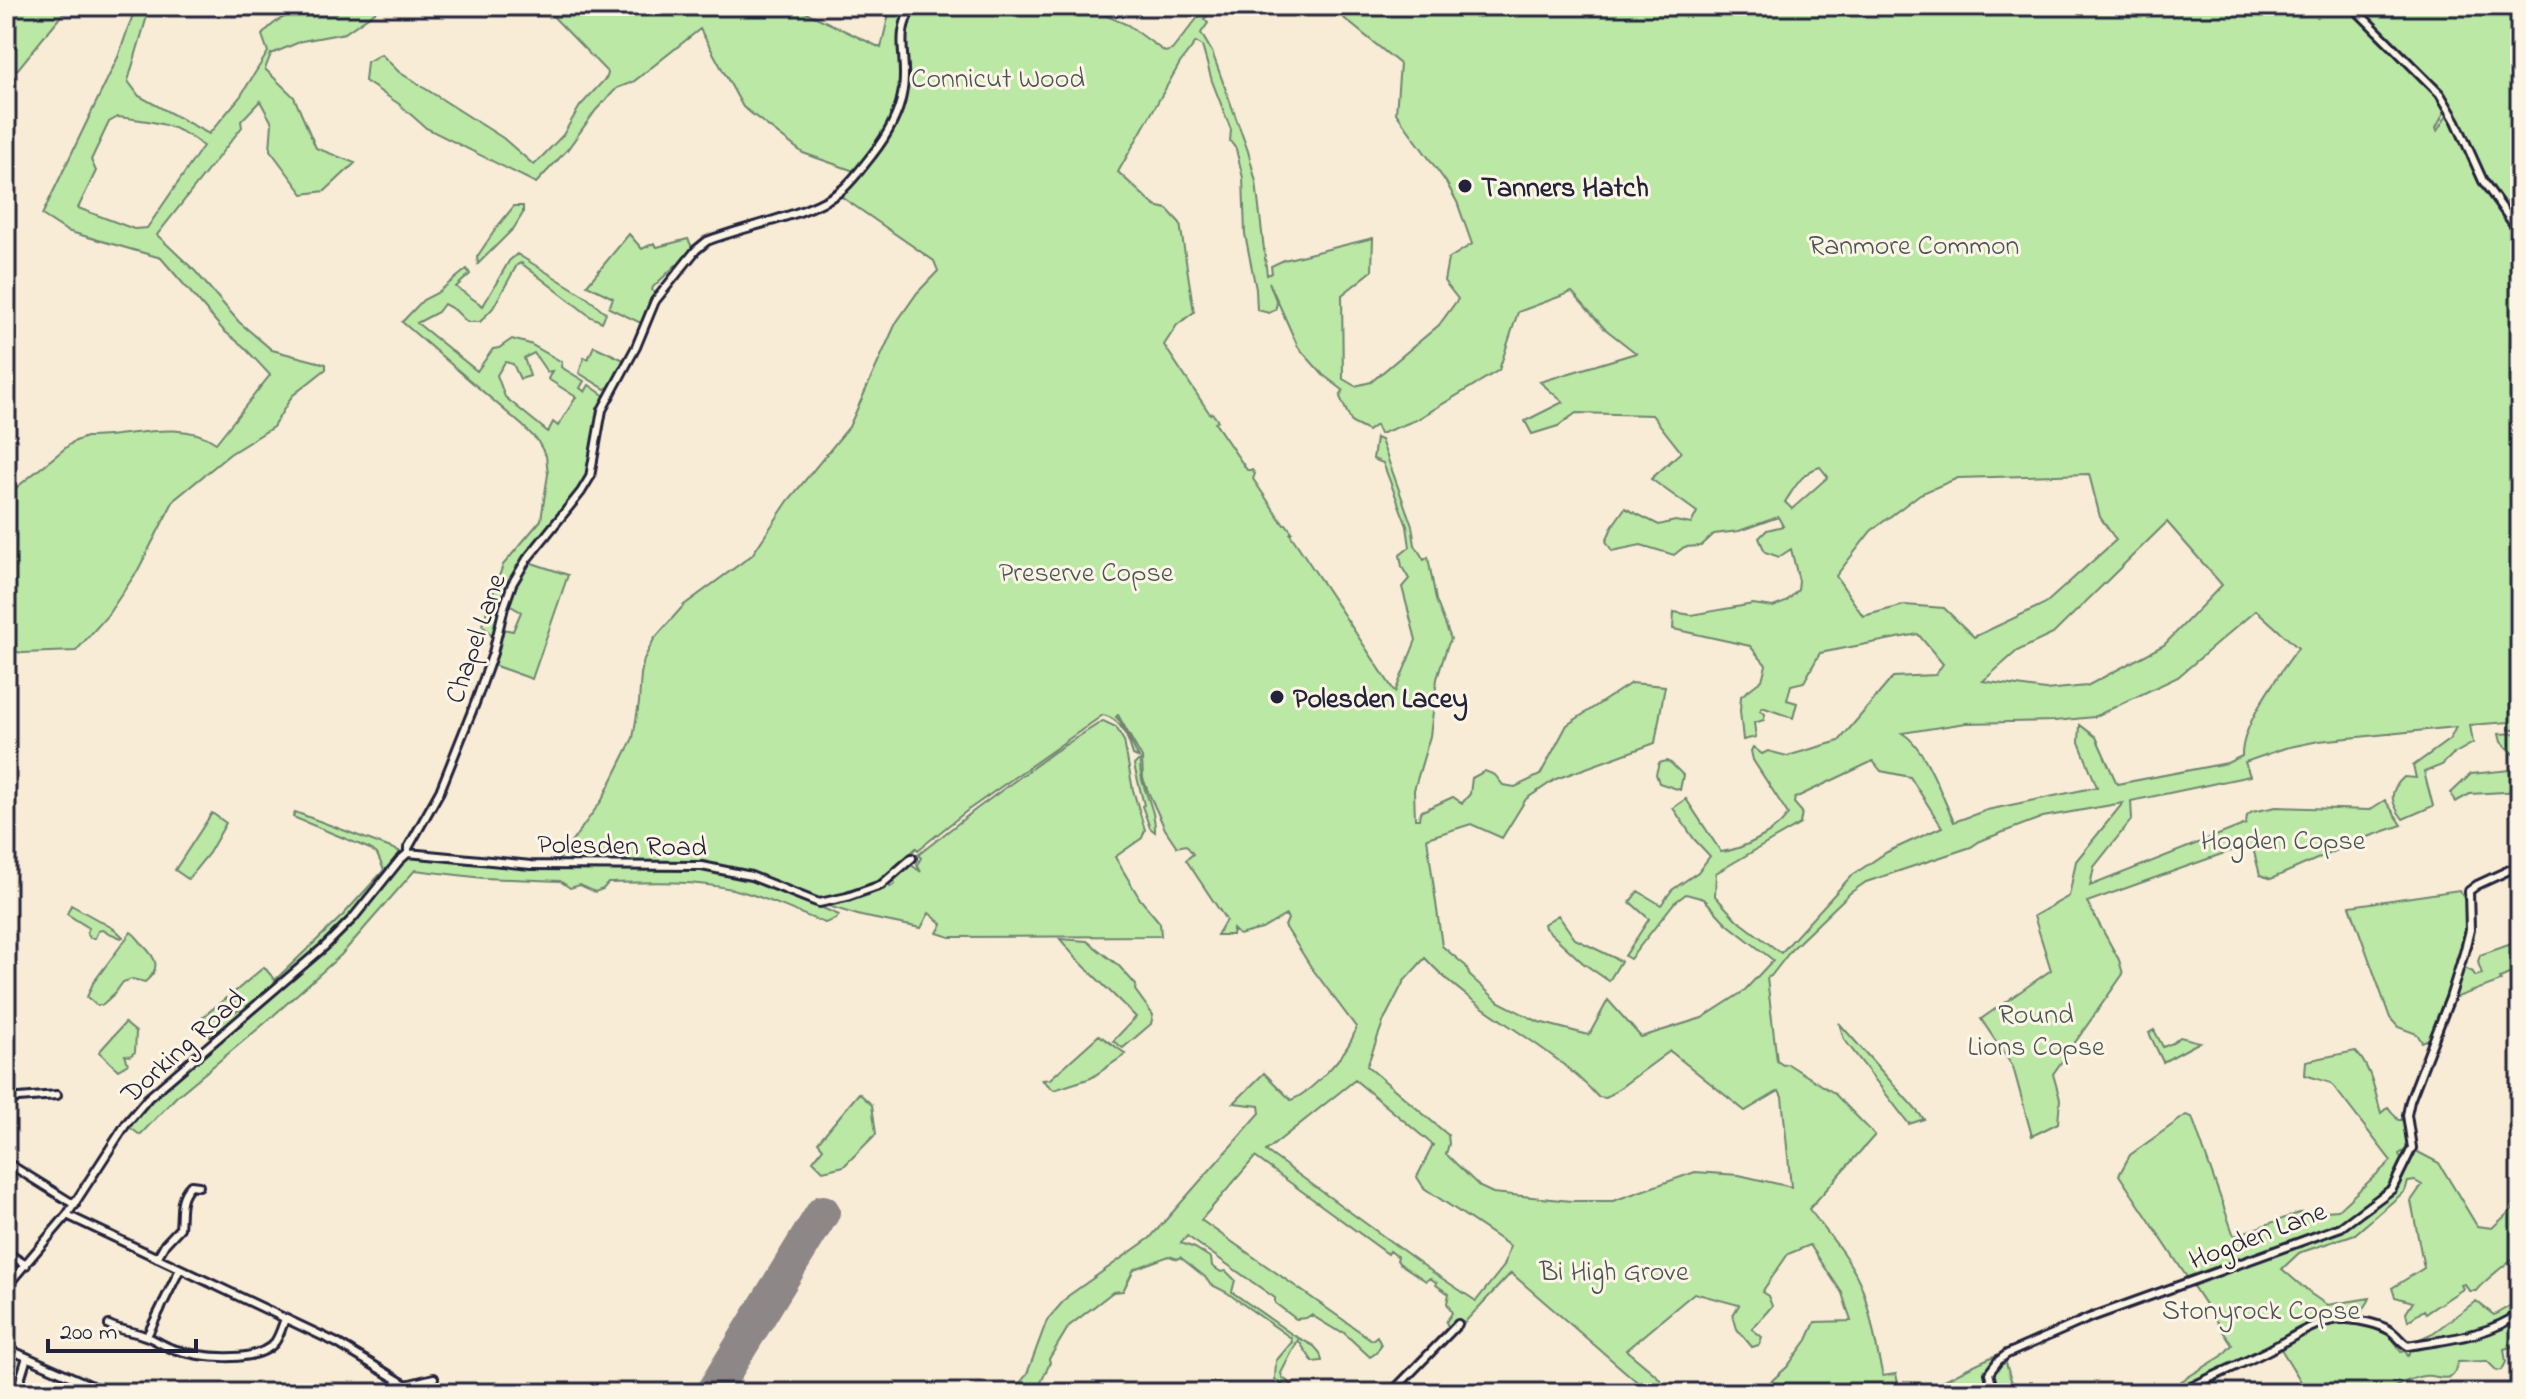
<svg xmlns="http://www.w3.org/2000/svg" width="2526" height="1399" font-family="'Indie Flower',sans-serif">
  <rect width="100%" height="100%" fill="#f8ecd6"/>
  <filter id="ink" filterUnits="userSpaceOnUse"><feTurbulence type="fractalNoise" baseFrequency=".0125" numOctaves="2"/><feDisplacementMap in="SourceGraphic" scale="16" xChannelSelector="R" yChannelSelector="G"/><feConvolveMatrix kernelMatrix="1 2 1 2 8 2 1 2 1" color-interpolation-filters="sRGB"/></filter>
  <g filter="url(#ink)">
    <path fill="#bbe8a5" stroke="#6e8570" stroke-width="2" fill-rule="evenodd" d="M6,6H69L18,69L6,73Z
      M136,6H150L128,81L139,96L209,134L240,97L268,52L262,35C291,0 335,6 377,6L375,12L345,33L302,41L271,54L265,69L294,97L316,148L355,163L325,191L303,194L270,150L272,123L260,101L241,121L242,127L157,235L195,271L239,322L272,350L326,364V369L292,396L273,427L230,454L174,500L138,570L107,616L76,651L23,653L6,650V496L73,442L86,437C127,438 181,418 216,443L270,375L243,346L224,331L161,258L67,231L42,215L118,57ZM118,117C152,121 176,123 203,146L147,228L134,229L78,208L96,171L91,160L109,122Z
      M543,6H793L881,48L889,13L897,6H1084L1128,25L1165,52L1172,50L1207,6L1212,7L1213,10L1204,19L1208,23L1201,33L1212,52L1248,151L1256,182L1267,275L1272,273L1271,266L1284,260L1373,238L1372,271L1342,295L1343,379L1355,386L1371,382L1439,325L1458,299L1444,281L1448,259L1472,244L1457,202L1446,182L1396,113L1400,64L1329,6H2347L2431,89L2445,111L2436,128L2437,131L2446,117H2449C2473,162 2486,200 2520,239V753L2513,754L2501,742L2499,734L2518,733L2517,729L2509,730V722L2470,725L2473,743L2452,755L2442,765L2424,772L2433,806L2403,819C2390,802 2388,792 2404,777L2416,778L2413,766L2450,739L2456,727L2319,741L2285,748L2245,762L2250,776L2131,801L2132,819L2094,867L2090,886L2246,824L2247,816L2252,812L2276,807L2369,810L2385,800L2402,825L2365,838L2271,879L2260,875L2254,852L2247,845L2087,902L2119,960L2123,974L2053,1074L2060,1099L2058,1123L2032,1136L2013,1067L1981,1019L2051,970L2034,916L2069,896L2076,861L2123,803L2043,817L1980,841L1971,847L1866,882L1850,893L1792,949L1771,976L1767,978L1777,1061L1783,1065L1788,1064L1834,1093L1875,1135L1809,1209C1827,1232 1848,1256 1860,1283C1872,1312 1875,1346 1883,1376L1896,1374L1900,1393H1758L1787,1367L1807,1340L1815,1322L1851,1321L1842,1293L1810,1245L1788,1254L1762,1292L1768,1296L1772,1306L1752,1329L1762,1337L1759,1345L1752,1347L1737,1329L1733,1315L1739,1305L1694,1293L1626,1350L1657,1376L1670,1393H1650L1511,1273L1464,1323L1459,1319L1449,1329L1446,1322L1452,1313L1447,1303L1449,1294L1436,1285L1437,1283L1430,1278L1426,1281L1399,1263L1397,1260L1398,1257L1390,1251L1388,1254L1255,1157L1201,1220L1372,1340L1377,1336L1381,1345L1376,1353L1370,1357L1343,1332L1336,1330L1311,1315L1306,1318L1296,1319L1275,1303V1298L1187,1236L1181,1243L1195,1248L1211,1258L1212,1266L1221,1272L1226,1271L1235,1280L1232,1292L1293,1335L1314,1346L1320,1353L1322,1361L1313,1362L1298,1340L1281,1373L1282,1377L1302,1393L1291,1392L1275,1379L1276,1361L1292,1342L1291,1338L1226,1292L1210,1284L1205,1277L1180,1257L1178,1259L1169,1256L1134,1269L1123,1291L1113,1292L1069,1326L1049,1359L1050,1363L1036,1393H1012L1027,1374L1047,1320L1068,1296L1150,1238L1260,1113L1259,1106L1234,1103L1264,1073L1291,1100C1312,1092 1352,1050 1356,1027L1311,967L1285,926L1288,919L1286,915L1262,929L1239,935L1233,929L1232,935H1217L1226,920L1186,860L1193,854L1186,845L1177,847L1165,829L1149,794L1143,778L1142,758L1118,715L1116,717L1120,721L1139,758L1133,755C1128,738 1122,719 1103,715L968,810L918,850L916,848C906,857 898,871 886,880C870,891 830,902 812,898L757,875L711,864L557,862L602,800L633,738L639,703L641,674L644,659L654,639L684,605L752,555L788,501L849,427L896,323L917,293L938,271L934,261L839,195L838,189L854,171L803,153L743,107L700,29L633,82L617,88L596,110L567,150L536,183L426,128L399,104L365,81L367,62L381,54L399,72L503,138L534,165L563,135L580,106L607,77L608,73ZM1196,42L1202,46L1212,81L1231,130L1230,141L1236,149L1243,178L1245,234L1256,289L1257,310L1269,313L1275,310L1277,303L1269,282L1298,347L1323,375L1343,390L1340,397L1352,423L1368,431L1376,425L1380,434L1416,420L1499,370L1518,312L1572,292L1604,328L1636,353L1540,382L1563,402L1525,421L1532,434L1558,426L1576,413L1652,415L1681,452L1651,479L1697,512L1691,524L1675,521L1659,525L1625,508L1613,525L1606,541L1612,551L1641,545L1674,555L1684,547L1701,546L1714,534L1739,531L1778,517L1783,526L1767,530L1759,538L1765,552L1779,557L1791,549L1799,581L1798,590L1786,602L1773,607L1753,604L1691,615L1674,612L1673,629L1750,646L1766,665L1762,680L1741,696L1740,711L1743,740L1756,737L1754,723L1764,720L1765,714L1760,711L1762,707L1793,718L1797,703L1787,700L1791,685L1804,682L1820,653L1918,634L1943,664L1935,675L1893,677L1839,741L1787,756L1768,751L1762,754L1753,747L1751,751L1753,760L1788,814C1778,832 1741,850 1721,852L1686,799L1673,808L1694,839L1710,856L1698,872L1672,890L1661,905L1638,891L1630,902L1649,919L1625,956L1630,959L1674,903L1686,894L1704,899L1726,923L1773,960L1744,991L1702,1018L1641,1037L1608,1000L1589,1035L1539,1022L1499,1002L1470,976L1466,966L1442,946L1427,838L1471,824L1502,838L1526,799L1556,779L1655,743L1665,686L1631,683L1567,725L1540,775L1515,787L1503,785L1495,775L1485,771L1472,778L1470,794L1462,803L1453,797L1420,812L1419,819H1415L1414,790L1430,736L1437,679L1447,647L1451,639L1436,600L1428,557L1424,560L1415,545L1412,526L1381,440L1376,438L1373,459L1383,463L1407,526L1410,547L1400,555L1402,567L1409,579L1402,587L1416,640L1395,692L1290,534L1292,532L1286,524L1284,525L1253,479L1255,474L1252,470H1247L1215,423L1218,421L1212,413L1210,414L1164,345L1177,325L1194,312L1180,223L1167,209L1155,206L1118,172L1180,63ZM1820,467L1828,477L1792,509L1785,502C1795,487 1802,472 1820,467ZM2089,474L2100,517L2116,540L2046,603L1974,637L1944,608L1905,605L1863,616L1836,576L1871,531L1920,494L1958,478ZM2167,522L2222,585L2164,645L2087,686L2045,690L1983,681L2017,651L2053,634ZM2256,610L2298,648C2280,673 2241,725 2242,756L2227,763L2117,784L2096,737L2080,725L2079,742L2097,787L1987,810L1954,822C1942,797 1926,747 1902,733L1966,723L2055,721L2094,717L2178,677ZM1873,761L1881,771L1910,777L1942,827L1887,852L1851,876L1781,953L1736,919L1715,896L1716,873L1800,824L1802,812L1794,803L1795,798ZM1425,958C1476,1014 1548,1041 1598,1097L1606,1098L1670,1051L1745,1111L1779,1091L1782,1097L1791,1187L1739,1175L1695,1172L1613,1201H1571L1493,1193L1480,1187L1446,1154L1449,1144L1448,1135L1367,1066L1384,1020L1404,981ZM1355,1080L1433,1145L1417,1177L1424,1188L1510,1246L1504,1266L1476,1301L1434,1273L1266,1151Z
      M2373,6H2520V232L2506,210L2520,195L2517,193L2502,206L2491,191L2448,104L2364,15Z
      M514,206H523V213L514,228L478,264L477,257L497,227Z
      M629,234L642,249L654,243L657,247L688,239L693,249L680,267L676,265L653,287L652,290L656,295L643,324L609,308L613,298L587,285Z
      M517,254L585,296L606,313L602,322L591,317L521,263L517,265L493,308L480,322H467L455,310L444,304L438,312L417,323L477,371L493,349L499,348L512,339L530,344L562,362L561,367L584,381L580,388L585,392L589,385L605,396C594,423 597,456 586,480C577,498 561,513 548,528C521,561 504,596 493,637L482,625L503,565L541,520L548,474L546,456L537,440L523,426L402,322L423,300L437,293L467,269L470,274L456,287L483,306L509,261ZM534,353L547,372L552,371L548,379L576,397L558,426L553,422L548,432L505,397L497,375L505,362L513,364L520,379L530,376L524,358Z
      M594,346L626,361L609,387L605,389L579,373L584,357L588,359Z
      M529,562L568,575L532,679L493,665L503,629L513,631L521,612L509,605L514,587Z
      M1103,721L1116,727L1124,741L1133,790L1145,830L1142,838L1115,857L1140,899L1160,923L1161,936L950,937L937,933L942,924L929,913L921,928L861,916L828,906L887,885L890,887L895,884L894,880L910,864L921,872L917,865L921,858L918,855L975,810L1054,752Z
      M1138,761H1140C1139,788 1156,805 1155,832L1150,828L1142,806L1144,805L1134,765Z
      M1666,761L1671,763L1683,775L1680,790L1659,783L1656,774L1659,763Z
      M2520,769V791L2470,794L2455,802L2451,793L2471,774Z
      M295,812L399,851V858L351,917L321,948L217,1039H212L209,1035L213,1029L203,1017L226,998L236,1011L240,1009L230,996L264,967L275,980L343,915L384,870L377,854L370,849L293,817Z
      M212,813L226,823L209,853L188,879L175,870Z
      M417,855L525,866L603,869L704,868L751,878L839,915L836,919L825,923C795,912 764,896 732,889C692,880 649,882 608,883L603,889L595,892L580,885L570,888L560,881L483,878L415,870L341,955L265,1023L176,1097L140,1135L128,1126C166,1074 225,1039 273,996C321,954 362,907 404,860L409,856Z
      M2459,890C2475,912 2466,939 2456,959L2457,963L2449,995L2431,1038L2422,1042L2417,1034L2398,1027L2390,1018L2350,906Z
      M71,905L116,930L123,937L121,938L102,930L98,931L95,938H90L87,933L89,928L67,914Z
      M1558,915L1575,939L1621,961L1609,981L1583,963L1545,928L1544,924Z
      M131,932C137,936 138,939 143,945C156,958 162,968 145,982L132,979L123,982L115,993L102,1005H96L87,997L93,983Z
      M1060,939L1087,941L1119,966L1136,985L1135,990L1153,1015L1151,1024L1123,1048L1113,1041L1136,1017L1076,958Z
      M2520,941V969L2500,978L2501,981L2452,999L2461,966L2473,972L2475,976L2482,974L2478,962L2480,955Z
      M125,1023L136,1032L135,1052L130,1056L125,1055L128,1064L118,1070L99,1052Z
      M1839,1023L1924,1119L1909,1124L1844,1039Z
      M2154,1030L2163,1047L2173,1043L2180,1037L2200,1042L2163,1062L2149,1033Z
      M1099,1035L1126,1054L1091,1078L1054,1090L1042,1080L1050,1079Z
      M2355,1051C2371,1066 2375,1092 2381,1113L2388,1107L2398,1120H2405L2410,1147L2399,1154L2401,1158L2414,1150L2439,1163L2477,1226L2492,1228L2520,1202V1253C2511,1260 2480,1284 2476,1291H2469L2465,1284L2461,1285L2463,1289L2426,1313L2424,1310L2408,1321L2406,1313L2413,1302L2395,1297L2392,1288L2424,1268L2411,1201L2422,1185L2415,1181L2408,1182L2405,1191L2355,1234L2299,1253L2282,1269L2311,1294L2327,1305L2370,1298C2367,1307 2358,1313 2355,1323C2379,1328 2390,1331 2401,1352L2405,1351L2408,1356L2414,1347L2465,1339L2496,1328L2520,1315V1352L2517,1345L2504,1349L2506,1362L2502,1370L2497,1371L2487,1361L2458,1362C2452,1388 2440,1374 2424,1376C2408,1377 2393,1391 2377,1393C2355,1396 2331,1393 2308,1393L2281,1349L2248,1364L2197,1393H2162L2222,1356L2232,1345L2119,1175L2130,1155L2186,1115L2192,1117L2234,1236L2299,1213L2338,1210L2391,1161L2331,1083L2305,1075L2306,1061Z
      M859,1093L872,1105L876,1134L844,1166L823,1171L813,1161L823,1148L818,1142Z
      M2520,1296V1310C2491,1331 2448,1343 2413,1342L2433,1333L2476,1301L2494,1315L2513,1304Z
      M2002,1353C2010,1369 2007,1380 2020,1393H1917C1946,1381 1971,1364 2002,1353Z"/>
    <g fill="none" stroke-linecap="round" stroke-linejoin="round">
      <path stroke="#8d8788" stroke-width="34" d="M712,1393L823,1212"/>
      <g stroke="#22223b" stroke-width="12">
        <path id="minor" d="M2352,6L2440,94L2456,121L2483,181L2520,233
          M408,853V848L440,791L476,701L493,653L504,607L512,584L527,559L581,492L590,477L602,410L636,347L655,301L696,250L707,241C744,226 816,214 844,188C855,178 863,166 872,155C886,137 898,118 902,95C910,61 892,38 913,6
          M408,853L531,865L702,866L751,876L819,903L847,897L881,885L912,858
          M6,1099L57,1095
          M6,1162L75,1205
          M67,1215L337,1343L406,1385
          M6,1252L26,1265
          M157,1258L165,1244L180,1228C182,1212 178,1198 191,1185L199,1186
          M6,1287L67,1215L126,1124L148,1098L324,947L353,918L399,861L408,853
          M109,1325C121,1331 133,1331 145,1336C155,1339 163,1346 173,1349C197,1357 257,1365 275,1342C280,1335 282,1326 285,1319
          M147,1336L180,1269
          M6,1348L108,1393
          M406,1385L434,1378
          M16,1393L27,1357
          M69,1393L74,1379
          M1391,1393L1458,1324
          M1994,1393L1989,1373L1998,1361L2007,1354L2089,1318L2341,1227L2392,1189L2412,1148L2407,1115L2410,1101L2450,998L2464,953L2470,930L2469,891L2477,885L2520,865
          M2180,1393C2207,1378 2236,1367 2263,1353C2289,1341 2317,1317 2348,1319C2360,1320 2379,1324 2389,1330C2397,1334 2400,1342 2408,1346C2447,1339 2487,1337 2520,1313"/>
      </g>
      <use href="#minor" stroke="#fcf5e5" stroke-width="6"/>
    </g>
  </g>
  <g fill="#22223b" stroke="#fcf5e5" stroke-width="3">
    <circle cx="1465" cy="186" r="8"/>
    <circle cx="1277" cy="697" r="8"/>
  </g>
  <g text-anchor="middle" stroke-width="6" stroke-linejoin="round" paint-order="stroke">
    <g font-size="28" fill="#485456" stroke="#fcf5e5">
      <text x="998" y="87">Connicut Wood</text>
      <text x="1914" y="254">Ranmore Common</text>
      <text x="1086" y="581">Preserve Copse</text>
      <text x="2283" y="849">Hogden Copse</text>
      <text x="2036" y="1023">Round<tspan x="2036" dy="32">Lions Copse</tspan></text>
      <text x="1614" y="1280">Bi High Grove</text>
      <text x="2261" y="1319">Stonyrock Copse</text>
    </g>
    <g font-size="28" font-weight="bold" fill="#22223b" stroke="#fcf5e5" text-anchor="start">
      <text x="1481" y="196">Tanners Hatch</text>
      <text x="1293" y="707">Polesden Lacey</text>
    </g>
    <g font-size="28" fill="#22223b" stroke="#fcf5e5">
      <text transform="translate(474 638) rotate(-71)" y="10">Chapel Lane</text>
      <text transform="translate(622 844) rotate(1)" y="10">Polesden Road</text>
      <text transform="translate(182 1045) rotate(-42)" y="10">Dorking Road</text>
      <text transform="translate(2257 1234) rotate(-21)" y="10">Hogden Lane</text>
    </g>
  </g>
  <rect width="2526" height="1399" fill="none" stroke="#fcf5e5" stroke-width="32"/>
  <rect x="16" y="16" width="2494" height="1367" fill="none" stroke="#22223b" stroke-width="3" filter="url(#ink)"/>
  <path d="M48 1339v12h148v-12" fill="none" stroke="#22223b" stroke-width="4"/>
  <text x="60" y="1339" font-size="24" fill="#22223b" stroke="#fcf5e5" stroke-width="6" paint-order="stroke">200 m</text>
</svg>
